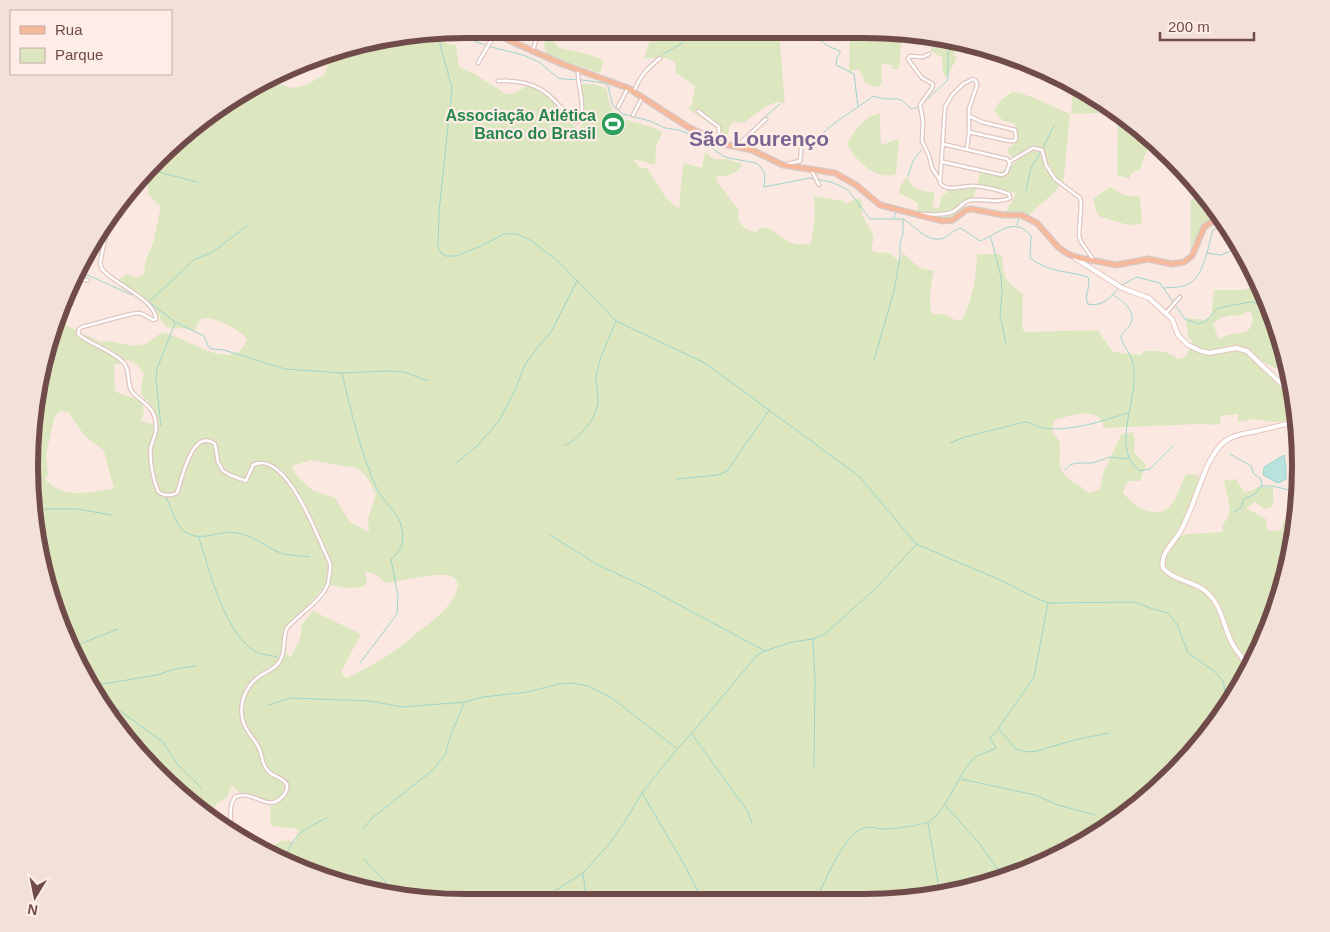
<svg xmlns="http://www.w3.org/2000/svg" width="1330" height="932" font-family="Arial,sans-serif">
  <rect width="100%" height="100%" fill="#fbe9e1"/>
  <path fill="#dce7c0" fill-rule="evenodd" d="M548,29H558L552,35V40L559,48L587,54L604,60L600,73L548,56C543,48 543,37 548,29Z
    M654,29H779L785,106L781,102C764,103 756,115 744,123L733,121L729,127L728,136L688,109L692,104L695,86L676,73L675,62L666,58H644Z
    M850,29L902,32L899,69H893L892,65L881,64L882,84L877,87C860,83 867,82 859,70L855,69L849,73Z
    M426,34L449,44L456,45L459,67L473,73L506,94H514L528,85C566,93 558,109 579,131L584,118L581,84H592L606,88C608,94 609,103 611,108C619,124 648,122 662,132L656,147L655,165L633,159L640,168H647L666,198L679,209L683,166L684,163L702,168L705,152L714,159H726L743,164C736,174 730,176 718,176L716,178L717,181L739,211C734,222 746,231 756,232L761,228L766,227C783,236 790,249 811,243L815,215L814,196L844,201L845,204L859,198C864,204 861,207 862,213C863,219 871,228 873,235C875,240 871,245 872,250L874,252L889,253L899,261L903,253L920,268L934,271C931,283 928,301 932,314C935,314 938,314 941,314C948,315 954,321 961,321C972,303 977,275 977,254H1000L1002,256C1003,278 1005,281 1023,294L1022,328L1025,332L1099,330L1100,334L1113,352L1141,355L1144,351C1158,351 1167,350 1178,359L1186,356L1189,350L1196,347L1188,336L1186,318L1204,320L1211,317L1214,290H1242L1254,287L1261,289L1279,328L1288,368H1274L1254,356L1294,394L1297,409L1298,420L1274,422L1253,419L1238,422V414L1221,416L1220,423L1218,425L1200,424L1103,428C1103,425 1103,422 1101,420C1093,407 1068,417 1057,419L1054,421L1052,432C1073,449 1043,466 1077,484C1082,486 1084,491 1090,493L1100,489L1104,471L1121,435L1133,432L1135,442L1134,452L1146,465L1140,481H1128L1123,492C1130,504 1157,522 1170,506C1177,498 1181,484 1186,474L1198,475L1200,483L1184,528L1180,536L1188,534L1223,532C1220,523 1228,521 1229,513C1231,502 1225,491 1224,480L1236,479L1244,492L1254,490L1257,487H1273V506L1264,509L1255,502L1246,508L1266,519L1267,530L1280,531L1282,530L1283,522L1289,521L1296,522L1286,579L1256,659L1211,732L1153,795L1057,858L921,899L438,902L353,888L273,858L261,851L284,840L295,842L298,829L272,826C267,817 273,813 270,806C266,795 249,797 241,793C237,792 235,787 232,785C229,794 226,801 217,803L209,818L200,813L137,755L74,659L33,523V409L62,299L67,326L101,342L110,341L132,346L146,344L162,332C172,335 183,339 192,344C209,352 239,366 247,339C243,332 210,312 200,320C198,322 197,327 195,330L167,327L163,323L154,310L118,281L126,274L136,278L144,274L145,263L154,240L161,205L157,204L148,194V185L132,186L137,178L223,102L268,82L294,88L308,84L324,75L332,53L353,44ZM1248,311L1250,312C1255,318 1252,325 1248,331C1236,335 1230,332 1219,340L1213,324L1220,318L1233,315L1239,316ZM124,360C135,361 138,365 144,374L142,380L141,394C149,403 159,412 158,426L141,421L144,411L142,401L116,392C113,386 115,372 114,365L122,363ZM61,411L69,413L84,435L104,451L114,489C89,492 64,500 45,479L48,474L46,455L54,419L57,414ZM311,460L356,468L364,474L370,482L376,494L368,519L369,532L350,522L335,498L312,490L297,476L292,466ZM365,571L377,575L385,583C398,581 441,572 451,576C456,577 456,581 458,584C454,607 434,619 417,633C395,652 373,666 346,678L341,672L342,670L361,634L313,611L300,627L302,630L299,642L290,658L284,651L287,629L327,584L345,588L363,587L367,580Z
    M933,36L950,37L961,42L955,48L954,55L957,58L946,78L943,72L942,57L931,51Z
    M1073,84L1083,87L1117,116L1099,113L1071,114Z
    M1012,92C1024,91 1057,109 1070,114L1064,176C1060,194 1040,201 1029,216L1022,213H1007L1006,211L1011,203L1016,193L977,185L973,198L962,202L964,208C945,224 939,218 917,212L918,203L899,193L901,185L907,177C914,192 920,190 935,193L932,206L938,209L943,194H946L948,187L967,184L977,185L980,172C997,175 1003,172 1016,162L1009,154L1007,149C1009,147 1012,146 1014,144C1020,139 1017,128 1014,123L1003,121L994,110L1000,101Z
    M880,113L881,145L898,139L899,140L896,174C878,182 854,160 847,143L856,129L868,117Z
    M1118,116L1150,142L1140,169L1130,174V179L1117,175Z
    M1110,187L1124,195L1140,197L1142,224L1128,225L1098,216V212H1096L1093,199Z
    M1201,189L1213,209V216C1200,225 1198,236 1191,249V200L1197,195Z"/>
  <path fill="#b7e3dc" stroke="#9dd4cc" d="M1284,455L1286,468V479L1278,483L1263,475L1264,467Z"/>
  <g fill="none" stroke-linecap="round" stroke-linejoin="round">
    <path stroke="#9dd4cc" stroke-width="1" d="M804,29L828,46L840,51V53L837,58L836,65L854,74L858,107
      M446,31L491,47L523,55L539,62L558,78L563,79L582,80L605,83L608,86L613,106L623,114L650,121L665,128L679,130L699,138L723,156L729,158L756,163L760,166L765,174L764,187L810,178L831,182L847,189L870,219H903C916,226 927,244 944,238C950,235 955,229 961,228L980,241C999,234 1014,215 1031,236L1030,258C1047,272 1068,271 1088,277C1092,286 1083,295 1088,304C1103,307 1109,298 1119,288
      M437,33L452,88L439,212L438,246L441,253L445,256H456L481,246L504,234H517L530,240L558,261L616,321L705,363L860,477L916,544L1007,583L1027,594L1048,603L1134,602L1150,608L1168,613L1177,624L1188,653L1214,671L1223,681L1228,704
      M663,54L681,44L693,29
      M1007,59L1016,62
      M924,102L948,80V53L958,40
      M761,120L780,104
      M814,143C829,123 853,112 873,96C878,97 883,99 889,99C893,99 897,98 901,100C908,104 909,112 918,107
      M1043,148L1054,126
      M147,169L197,182
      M908,176L913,161L921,150
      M1026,191L1031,168L1040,153
      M894,218L896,211
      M1017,225L1019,218
      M991,238L1001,277L1002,293L1000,315L1006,344
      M1207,253L1221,255L1242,246
      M80,273L90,276L132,295
      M1122,285L1137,277L1160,283L1173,302
      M1164,288C1172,287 1181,288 1188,284C1204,277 1208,246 1213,230L1226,224
      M1113,295C1122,300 1138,312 1130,325C1127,330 1122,331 1121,338C1123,345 1127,349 1130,355C1133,361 1134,368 1134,375C1136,403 1111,451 1140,471L1150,469L1174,445
      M145,299L175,322L204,336L208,346L212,349L224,350L285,369L342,373L386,371L404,372L428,381
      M150,301L195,259L211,253L247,226
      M1261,303L1263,300L1262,291
      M1261,304L1267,310L1273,314
      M1176,306L1185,319L1198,324L1205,322L1218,308L1250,302L1260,304
      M874,360L894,291L900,256V243L903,234V219
      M342,373C351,412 360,450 376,487C383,503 399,511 402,529C405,542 401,551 391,559L398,596L397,614L360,663
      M161,426L156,380L157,369L175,323
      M950,443L965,437L1025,422C1032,422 1036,427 1043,428C1072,432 1101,421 1128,413
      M565,446C581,435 597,420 598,400C598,393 596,385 596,377C599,358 608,340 616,322
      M1230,454L1251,466L1254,474L1261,479L1262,486
      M456,463L477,446L499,421L515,390L525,365L537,348L551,332L577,281
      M1065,470L1070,465L1076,463H1093L1110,457L1128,459
      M677,479L718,475L727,471L770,409
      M1262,486H1273L1288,490L1300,491
      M166,497C171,507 175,524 184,531C201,544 219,529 237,533C255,536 263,545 278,552C288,556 299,555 309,557
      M33,509H78L111,515
      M1234,512L1241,508L1244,499L1255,494L1261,486
      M550,535L598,565L646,587L765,651
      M199,538C210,571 225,636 258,653C263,655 271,655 277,657
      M813,639L815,680L814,768
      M70,648L118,629
      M91,686L157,675L175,669L196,666
      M98,695L163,742L178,765L202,788
      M268,705L291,698L370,701L402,707L465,702L483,697L527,692L559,684L572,683L588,686L612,698L676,748
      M999,729L1016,749L1027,752L1037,751L1074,740L1109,733
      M692,734L748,812L752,823
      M961,779L1035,795L1058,805L1095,815
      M642,793L684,864L703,901
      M945,805L979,843L1002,875
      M928,823L940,894
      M363,829L372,818L433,770L445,755L451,735L464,703
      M364,859L399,896
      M284,863C290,836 305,828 327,818
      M998,869L1037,864
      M583,874L587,901
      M816,900C825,882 845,829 868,827C873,827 878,829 883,829C889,830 922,825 928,822C944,815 959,774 972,760C979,754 988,752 996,748L990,738L998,729L1034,677L1048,603
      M537,902L583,873L610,843L624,823L642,793L677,749L692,733L757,655L765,651L792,642L813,639L825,634L875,589L916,545"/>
    <g stroke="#e0c5c0" stroke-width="5">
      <path id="street" d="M475,29L492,39L478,63
        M533,50L538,34L544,29
        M929,54L923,57L910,56L908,59L922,78L933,84L932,88L920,105L923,121L922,141L929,156L932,168L940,180
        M498,81C536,79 549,92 572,120L577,122C588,109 577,87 578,71
        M634,92C640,75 647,69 660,58
        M618,107L628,88
        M698,111L719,127V135L717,141
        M633,115L642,98
        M969,116L982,122L1015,130L1016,139L1014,141H1009L969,132
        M736,147L766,119
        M943,162L1002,175L1006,173L1010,163L1007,159L943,144
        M1009,162L1033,148L1042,150L1046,165L1055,179L1080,198L1081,204L1079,236L1081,242L1093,259
        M787,164L800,161L802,138
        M812,171L819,185
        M921,214C930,214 943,216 952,212C959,209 963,201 971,200C984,198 998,204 1010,198L1009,194C999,190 986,187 974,186C963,185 948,193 940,183L945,107L952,95L963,84L973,79L976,81L977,85L969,109V132L967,149
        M108,225L100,263L102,269C114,284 155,299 156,319L153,320C149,318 144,314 139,313C133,312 92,325 82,327L79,329L78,334C91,345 110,349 123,362C132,370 125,386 134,394C146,405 156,408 156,428C156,434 153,440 151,446C149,459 153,479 158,491C162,496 171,496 177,493C181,482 192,426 215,444L218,462L223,471L230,475L246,481L253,465C283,450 312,523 321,543C323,549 328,557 330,564C331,570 329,577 328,583C324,599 298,615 287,628C282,639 286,651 280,661C275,669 268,671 261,675C246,685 238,703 243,721C246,732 254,738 259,748C263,756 261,765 269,772C273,776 286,779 287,785C288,789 285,795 281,798C267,812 253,789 235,797C227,808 233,819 229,831
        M77,275L80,280H88
        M1166,313L1180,297"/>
    </g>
    <g stroke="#e5c4be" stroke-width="6">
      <path id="secondary" d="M1075,258L1122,288L1149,298L1172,319L1178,335L1188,345L1201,351L1209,353L1236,348L1247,351L1295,397
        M1249,672C1247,661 1238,654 1233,645C1223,627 1222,603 1204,590C1192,581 1173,580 1163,568C1160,554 1171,546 1178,535C1196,508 1202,461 1224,442C1234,434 1245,434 1257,431C1271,428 1283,424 1298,422"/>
    </g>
    <g stroke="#d4c9c8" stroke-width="7">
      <path id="primary" d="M480,29L504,38L562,64L628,88L688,127L723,144L752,150L783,165L835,173L856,185L880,205L943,221L953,220L966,210L972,209L1003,215H1021L1037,223L1058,247L1068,254L1079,258L1117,265L1148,259L1172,264L1184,262L1192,256L1204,227L1220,216"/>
    </g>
    <use href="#street" stroke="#fff" stroke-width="2.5"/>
    <use href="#secondary" stroke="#fff" stroke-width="4"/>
    <use href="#primary" stroke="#f7b99b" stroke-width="4.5"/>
  </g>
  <defs>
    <g id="stadium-disc" transform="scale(1.25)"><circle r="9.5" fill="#2e9e5b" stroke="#feede6"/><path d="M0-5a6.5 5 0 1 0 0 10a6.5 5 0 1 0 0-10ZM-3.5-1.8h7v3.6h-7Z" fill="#fff"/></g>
  </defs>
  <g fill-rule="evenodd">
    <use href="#stadium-disc" x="613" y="124"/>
  </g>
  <g text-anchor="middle" stroke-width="4.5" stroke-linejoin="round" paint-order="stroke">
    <g font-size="16" font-weight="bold" fill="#27864d" stroke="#feede6" text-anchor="end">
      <text x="596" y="121">Associação Atlética<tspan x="596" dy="18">Banco do Brasil</tspan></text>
    </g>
    <g font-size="21" font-weight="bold" fill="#766593" stroke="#feede6">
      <text x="759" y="146">São Lourenço</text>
    </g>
  </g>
  <path d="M0 0H1330V932H0ZM466 38H864A428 428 0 0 1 1292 466V466A428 428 0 0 1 864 894H466A428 428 0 0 1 38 466V466A428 428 0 0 1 466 38Z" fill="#f3e0d9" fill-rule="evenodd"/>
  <path fill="none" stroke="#704b49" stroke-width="6" d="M466 38H864A428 428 0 0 1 1292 466V466A428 428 0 0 1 864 894H466A428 428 0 0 1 38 466V466A428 428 0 0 1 466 38Z"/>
  <rect x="10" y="10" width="162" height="65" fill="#feede6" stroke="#c5aca7"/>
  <rect x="20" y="26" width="25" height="8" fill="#f7b99b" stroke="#c5aca7"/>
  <text x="55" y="35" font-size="15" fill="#704b49">Rua</text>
  <rect x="20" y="48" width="25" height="15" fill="#dce7c0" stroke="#c5aca7"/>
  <text x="55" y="60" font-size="15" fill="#704b49">Parque</text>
  <g transform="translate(35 897) rotate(190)" stroke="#feede6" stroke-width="4" paint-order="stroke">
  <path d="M0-4L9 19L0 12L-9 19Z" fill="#704b49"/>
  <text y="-8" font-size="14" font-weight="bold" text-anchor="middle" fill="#704b49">N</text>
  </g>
  <path d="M1160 32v8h94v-8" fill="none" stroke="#704b49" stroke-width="2.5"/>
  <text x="1168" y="32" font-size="15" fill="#704b49" stroke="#feede6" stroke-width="4" paint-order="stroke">200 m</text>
</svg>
